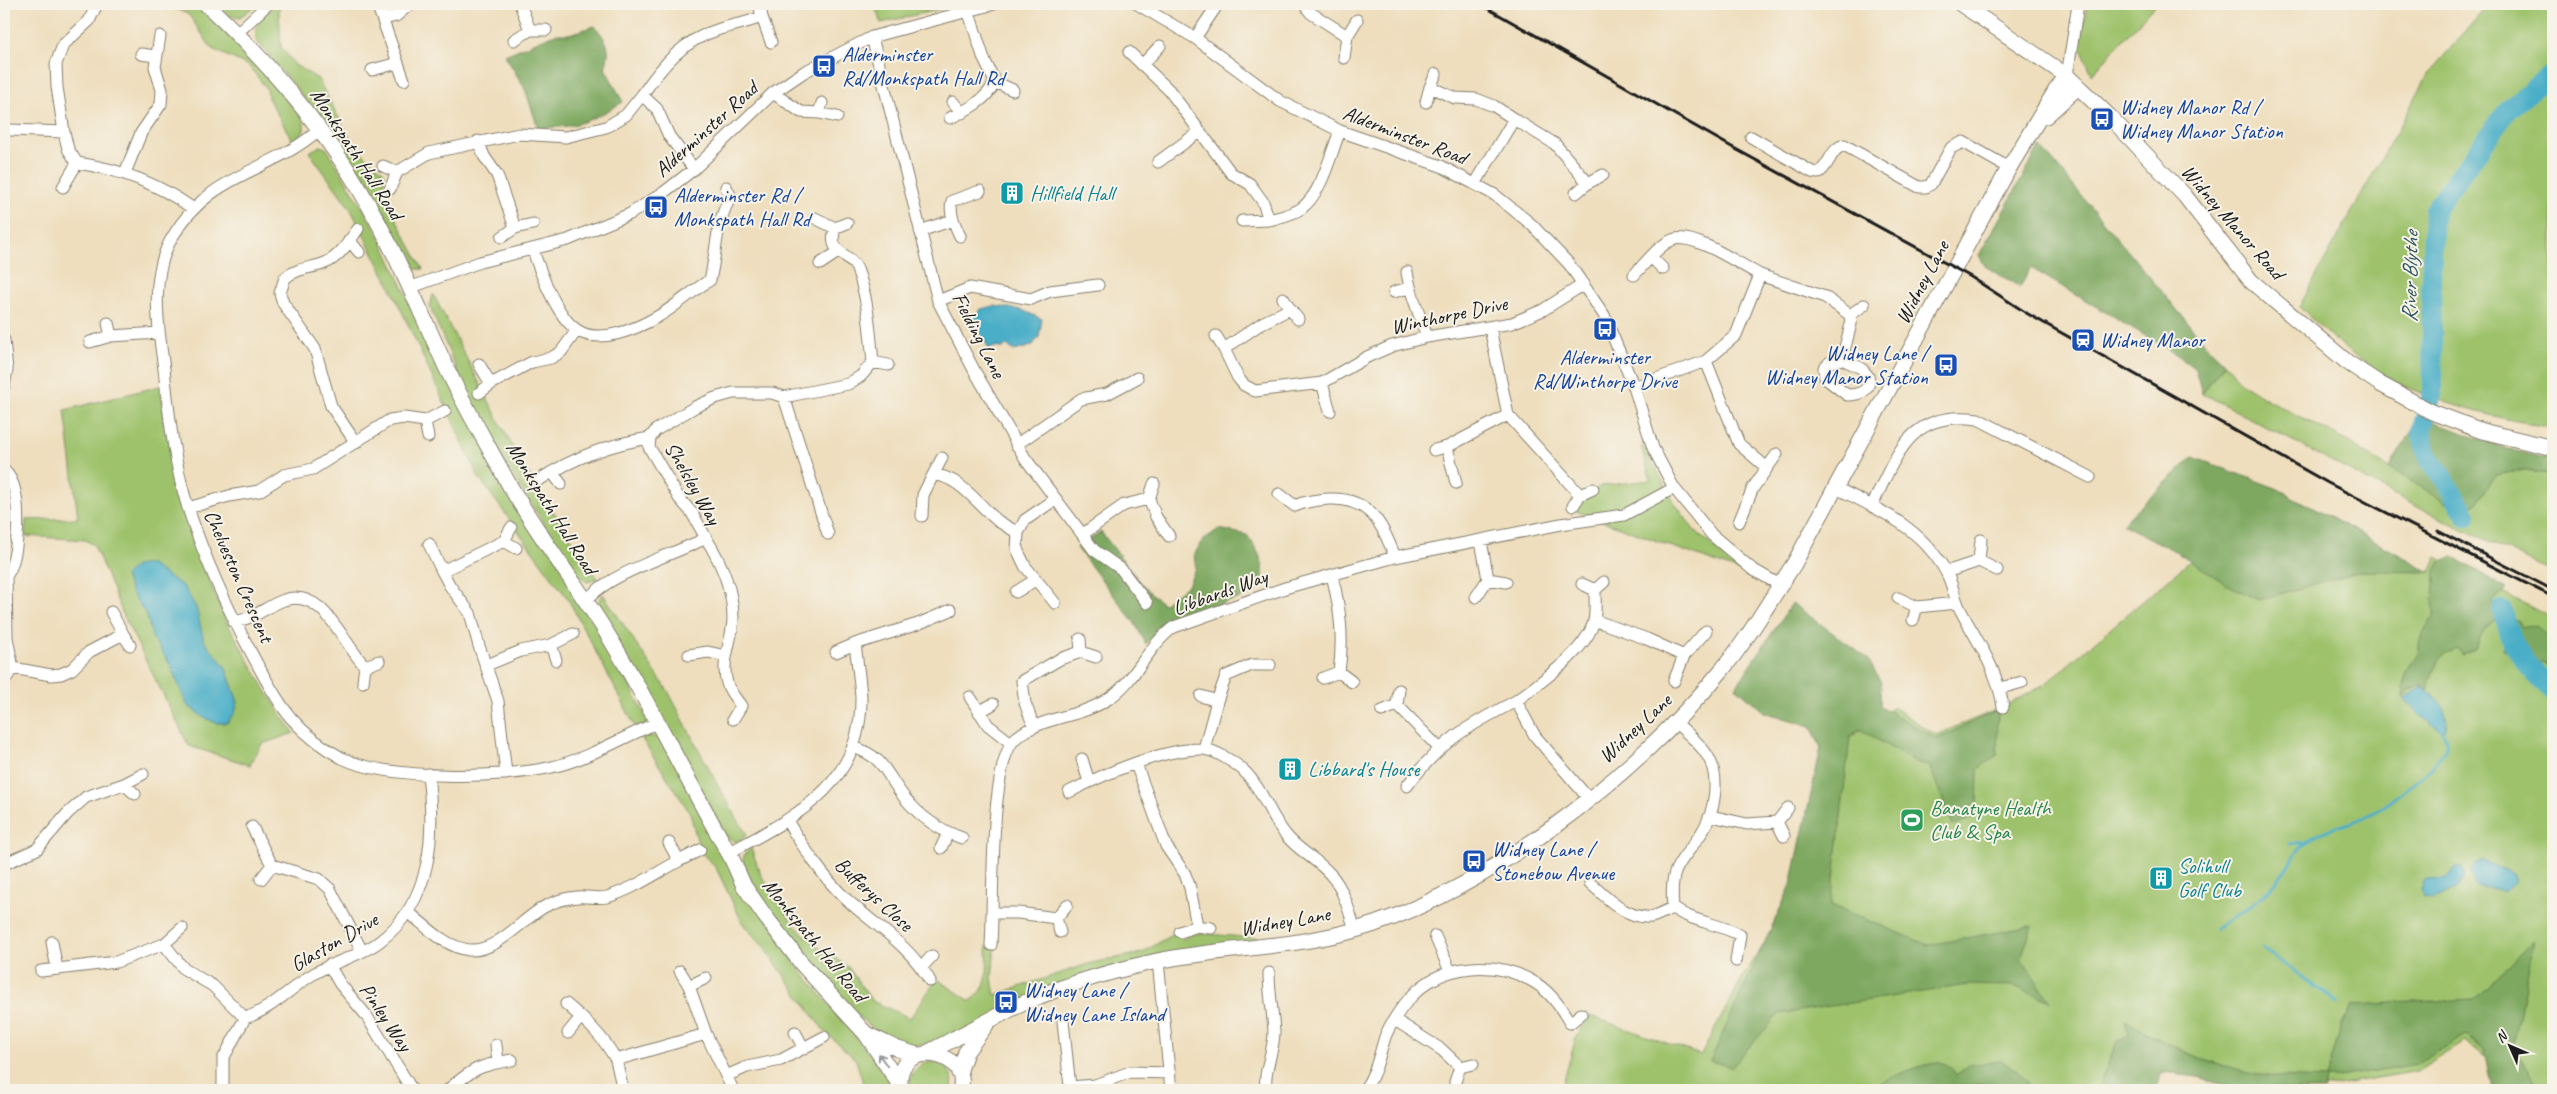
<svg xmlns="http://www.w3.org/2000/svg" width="2557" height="1094" font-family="Caveat,sans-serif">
  <rect width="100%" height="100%" fill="#f7f3e8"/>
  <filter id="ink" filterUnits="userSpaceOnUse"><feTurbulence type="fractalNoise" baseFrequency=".02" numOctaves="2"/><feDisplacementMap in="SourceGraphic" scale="10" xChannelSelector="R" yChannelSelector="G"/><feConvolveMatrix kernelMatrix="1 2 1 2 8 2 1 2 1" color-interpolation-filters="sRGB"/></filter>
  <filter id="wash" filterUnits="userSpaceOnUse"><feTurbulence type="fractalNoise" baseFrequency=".0096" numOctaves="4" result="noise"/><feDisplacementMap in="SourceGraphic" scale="20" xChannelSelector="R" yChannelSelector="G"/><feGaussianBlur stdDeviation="1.12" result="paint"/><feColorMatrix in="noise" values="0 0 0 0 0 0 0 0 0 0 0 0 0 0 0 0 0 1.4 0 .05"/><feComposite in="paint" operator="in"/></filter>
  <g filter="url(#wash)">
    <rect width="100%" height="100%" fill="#eedebd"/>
    <path fill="#9ec26c" stroke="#5d6f44" d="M167,4L200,5L246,50L304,118V131L293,141L268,98L267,89L249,66L212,49L189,15Z
      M217,4H258L240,17L229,16Z
      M277,4H284L279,9L281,47L295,65L318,79L354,146L384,172L385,192L391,210L423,269H416L409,262L387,218L336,137L256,40C253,22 264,16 277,4Z
      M874,4H963L881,23Z
      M2087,4H2156L2092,74L2080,46Z
      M2489,4H2553V428C2486,416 2421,401 2363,362C2340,346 2319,326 2299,307L2429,73Z
      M321,146L327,149L378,233L420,324L611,650L648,720L646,725L637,730L568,599L479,478L392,290L350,208L309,152Z
      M433,294L519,459L598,579L587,582L577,575L503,460L464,387L430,307Z
      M2225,363L2241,383L2268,400L2347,441L2389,468L2478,502L2495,475L2524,470L2553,475V572L2427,512L2202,393Z
      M160,386L178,493L194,543L225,619L268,694L294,733L262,744L250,765L189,746L125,619L94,545L85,540L25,536L26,520L78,518L65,410Z
      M1641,446L1646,449L1672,499L1694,530L1744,573L1573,510L1600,486L1651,480Z
      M2276,488L2430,572L2437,557L2553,619V1090H2501C2493,1063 2489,1057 2465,1042L2418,1071L2308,1090L2157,1061L2110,1090H1561L1576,1038L1590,1016L1701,1055L1742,978L1798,893L1828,753L1893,707L1936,735L2003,707L2044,685Z
      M603,594L668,691L716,782L747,835L737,842L728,839L598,607L599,600Z
      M646,736L660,737L794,962L877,1063L889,1082V1090H865L856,1060L825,1032L763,946L743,924L716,868L700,851L690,813L642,739Z
      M751,848L761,875L794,925L817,946L848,967L872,1001L910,1018L937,979L970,1001C991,989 987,967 987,946L995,947L992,978L995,995L1091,963L1142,953L1176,932L1183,939L1195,933L1281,940L1156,958L933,1043L914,1045L883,1036L860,1018L784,933L742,865L744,855Z
      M930,1062C946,1063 955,1074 952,1090H911C907,1076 916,1065 930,1062Z"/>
    <path fill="#7ea860" stroke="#4d623e" d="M595,26C607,42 612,47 605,68L623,102C590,121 577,128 538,128L525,89L505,55L555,34H569Z
      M2040,146L2208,347L2225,363L2202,393L2195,369L2176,354L2031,268L2020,287L1985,266L1979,255Z
      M2421,416C2464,434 2507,452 2553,459V475L2524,470L2495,475L2478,502L2461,511L2389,468Z
      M2193,457L2276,488L2431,572L2361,571L2258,600L2226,584L2179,553L2122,524Z
      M1219,529L1247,535C1260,553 1273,576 1253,594C1218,606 1171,615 1146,644L1134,622L1077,548L1101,532L1144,587L1163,604L1188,585L1196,568L1194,555L1203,540Z
      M2453,556L2506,589L2493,602L2494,609L2501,616L2485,627L2475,649L2462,654L2457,649C2436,657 2433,669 2428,689L2420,686L2408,691L2403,697L2406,672L2419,651V643L2429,620L2434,617L2435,571L2439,563Z
      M1792,603L1868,659L1881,683L1880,706L1937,739L1998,710L1997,755L1978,769L1977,815L1953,826L1929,765L1914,762L1860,729L1850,737L1831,905L1928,945L2032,926L2021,958L2050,1001L2014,986L1967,985L1779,1014L1731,1067L1710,1061L1791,885L1821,748L1811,726L1764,712L1736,687Z
      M2512,617L2519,621L2522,627C2540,621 2539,633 2553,638V666L2539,663L2525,676L2514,652L2503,649L2508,635L2501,626L2504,622Z
      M2534,940L2513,1048L2528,1068L2540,1090H2492L2484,1050L2466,1035L2417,1064L2326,1079L2324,1090H2246L2198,1077L2162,1073L2154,1090H2097L2116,1044L2129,1034L2125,1020C2169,1046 2217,1070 2268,1076C2287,1078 2307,1078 2326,1079L2342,1024L2353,1005L2474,999Z
      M2001,1061C2012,1066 2021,1073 2028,1083L2021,1090H1995L1990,1086L1978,1084L1953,1090H1876V1085C1887,1078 1929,1061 1942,1063C1949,1064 1953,1070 1956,1075L1969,1065Z"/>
    <path fill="#48aec7" stroke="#326572" d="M994,306L1022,310L1042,319L1039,337L1032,346L1014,351L1007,345L1001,349L999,346L989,349L973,318L981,309Z
      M149,564L183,586L196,607L204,641L225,666L238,702L235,713L227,723H216L203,717L187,705L170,664L153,639L146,614L131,592L125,576L135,566Z
      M2422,687C2436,697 2452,712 2445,730L2442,732L2421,716L2404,698Z
      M2483,861L2513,874L2515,883L2505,892C2500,891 2497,889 2493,888C2481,884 2474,894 2471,872L2476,864Z
      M2455,867H2462L2465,877L2457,888L2432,900L2423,897L2421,890L2425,880L2446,879Z"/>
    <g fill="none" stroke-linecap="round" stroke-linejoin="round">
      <path stroke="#48aec7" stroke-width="3" d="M2289,844L2307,842
        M2215,929C2236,915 2258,903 2275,883C2287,869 2294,853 2308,841C2326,827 2347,826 2367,816C2386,807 2440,766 2446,746C2447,741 2445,736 2443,731
        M2263,949L2338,1003"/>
      <path stroke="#48aec7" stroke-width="20" d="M2466,515L2442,475L2429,459L2421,432L2433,391L2431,280L2434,210L2509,109L2553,72
        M2502,610L2512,640L2525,663L2553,692"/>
    </g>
  </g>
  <g filter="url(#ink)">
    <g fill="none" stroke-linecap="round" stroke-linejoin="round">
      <g stroke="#857d6c" stroke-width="13">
        <path id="street" d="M97,4L89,21L63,45L56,64L57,87L64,132L68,149L77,163C120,169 157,183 192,208
          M759,4L762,17
          M1137,4L1195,38L1280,101L1340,131L1441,166L1495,195L1531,224L1569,264L1604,315L1634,387L1653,448L1674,488L1712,535L1752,569L1780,585
          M1304,4L1311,13L1347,36L1357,20
          M384,19L396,16L410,4
          M530,30H546
          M237,33L268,4
          M872,37L938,301L974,370L1025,458L1094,550L1121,569L1147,603
          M1195,38L1218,4
          M514,40L530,30L520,4
          M1129,52L1169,90L1231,173L1250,184L1263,202L1269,220C1280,217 1292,215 1302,208C1323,191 1330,155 1340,131
          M141,54L155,56
          M1344,58L1347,36
          M398,63L404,80
          M1142,65L1160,46
          M372,70L398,63L377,4
          M1436,74L1430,87L1455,98L1476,99L1494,106L1514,119L1475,184
          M2067,76L2078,4
          M995,82L1013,90
          M773,93L801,112L819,113L822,103
          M642,95C662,66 682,41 717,30C732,25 747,23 762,17L771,42
          M953,102L962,113
          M1426,102L1430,87
          M819,113L837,117
          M950,118C967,110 987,100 995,82L984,59L968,10
          M1514,119L1555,144L1588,183L1603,175
          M320,129C269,174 212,171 173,236C149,275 158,326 164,369C169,416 174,463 188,508C205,560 228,610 254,658C265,678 276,700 291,718C305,734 323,748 342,758C387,780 503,779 552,767C587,759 620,739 652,725L659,726
          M10,130L64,132
          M1751,137L1812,172L1818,173C1830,166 1830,149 1844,145L1919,187H1926L1931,184L1951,148L1963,142L2009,168
          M478,141L484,156L497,175L515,228L533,224
          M1158,162L1199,132
          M383,166L397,172
          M125,173L141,133L161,104L162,90L155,67L160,36
          M63,187L77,163
          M390,189L397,172L429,153L519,134L566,137L606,127L626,115L642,95L657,109L669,136L694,169
          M1576,193L1588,183
          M815,218L835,228
          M1242,221L1269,220
          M920,231L953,220
          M960,236C955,225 949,214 952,201L980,191
          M502,237L515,228
          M349,240L359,252
          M533,250C540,272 557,317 577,330C599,345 636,329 657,317C675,307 692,291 710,280C717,252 715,222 731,197L726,187
          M1651,257L1663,269
          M820,264L838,252
          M1407,272C1410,294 1420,315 1427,337
          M1760,275L1825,297L1850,315L1851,324L1842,359L1861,368L1868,376C1872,391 1859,395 1847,395L1825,378L1824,368L1830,362L1842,359
          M412,287L480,262L568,240L630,214L663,193L694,169L773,93L804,72L872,37L994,4
          M1394,292L1409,288
          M1283,298L1290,309L1262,323L1224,349L1238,378L1244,385L1255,391L1322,383L1367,357L1392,346L1427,337L1512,323L1543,310L1584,284
          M938,301L970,288L1031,299L1050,291L1098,285
          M1290,309L1298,319
          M1850,315L1864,305
          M108,323L111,336
          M1216,336L1224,349
          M4,340L7,370L4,386
          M90,342L111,336L159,333
          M1706,361L1739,444L1767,468L1753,488L1739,522
          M873,362L888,365
          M479,364L491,384L532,362L551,358L561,352L577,330
          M1322,383L1330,411
          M1634,387L1706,361L1736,335L1760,275C1741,265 1696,234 1675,239C1660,243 1645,264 1634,275
          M479,393L491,384
          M784,397L828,534
          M1508,415L1580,495L1593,489
          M425,421L428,437
          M356,443L331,406L315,349L283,303L280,293L285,278C298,267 311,269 325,263C340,257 349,241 358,229
          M1016,445L1081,399L1107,394L1137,378
          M1434,450L1447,447
          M1767,468L1777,454
          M4,470C6,473 10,476 11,480C21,499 20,559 6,576L7,638L13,668L4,681
          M552,472L561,484
          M933,475L942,458
          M539,480C573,458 609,444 650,438
          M1456,483L1447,447L1508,415L1490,328
          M1836,488C1879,509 1922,528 1946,572C1953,584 1954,599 1961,611C1978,643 1998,670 2003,707
          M1279,494L1295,506C1306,501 1317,500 1329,499C1370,497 1382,524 1395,557
          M1149,499L1154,484
          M1573,506L1580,495
          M1872,506C1897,454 1910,409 1978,419L2090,477
          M188,508L229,496L259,491L284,475L313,469L390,420L404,418L425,421L445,411
          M922,516L923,495L933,475C959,475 979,506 998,521C1004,525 1012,529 1018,533L1025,520L1056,499
          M1018,533L1017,549L1025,566L1055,603
          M1083,534L1124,505L1149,499L1156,517L1169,536
          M706,538C721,562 733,589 733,618C733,640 720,661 727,683C729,691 737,700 741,706L733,719
          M504,541L516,548
          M429,544L442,571
          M1979,561L1997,570
          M1946,572L1979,561L1981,540
          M1488,579L1506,582
          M1582,584L1595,590
          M1016,592L1035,580
          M1476,597L1488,579L1481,541
          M1898,598L1917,607L1957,603
          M586,602C603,575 676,554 706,538L692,513L679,498L649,447L650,438L656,430L695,407L715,398L733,393H772L784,397L848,384L861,376L873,362C870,332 868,297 857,269C849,251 827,255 835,228L847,223
          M1594,620L1647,639L1684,656L1706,631
          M1913,620L1917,607
          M234,622C256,618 265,607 284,600C324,587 342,643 365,666L379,661
          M123,634L130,645
          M551,645L556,660
          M836,652L855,644
          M1081,652L1096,657
          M689,655L708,652L726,656
          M487,665L521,651L551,645L573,634
          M13,668L51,675L61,674L72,669L89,652L123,634L111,612
          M1339,672L1352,682
          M1323,678L1339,672C1344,638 1340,608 1332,575
          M1674,681L1684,656
          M363,682L365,666
          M2001,688L2022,682
          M1399,690L1397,705L1439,748
          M1201,696L1217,701
          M970,697L988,725L1011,743
          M1382,711L1397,705
          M979,712L993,704
          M1675,722C1686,732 1699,742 1707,755C1721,776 1715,812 1702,832C1681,865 1669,863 1673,908C1692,922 1718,923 1740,935L1736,961
          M1034,727L1025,703L1022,681L1060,659L1081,652L1080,639
          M853,747C886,758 884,772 904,797C919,816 939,830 962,838
          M1204,749L1217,701L1226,676L1252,665H1270
          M1082,759L1089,782
          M1136,764L1166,846L1185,874L1190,888L1197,926L1180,932
          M506,774L498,701L479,646L470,613L450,586L442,571L504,541L511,528
          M124,784L135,794
          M1407,786C1442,740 1466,727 1516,701
          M1069,792C1104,774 1164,748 1203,749C1215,750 1234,762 1243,770C1262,788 1269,814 1285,834C1297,850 1317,859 1330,874C1344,889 1349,911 1355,930
          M1589,799L1535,736L1516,701C1540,682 1586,652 1594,621C1596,611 1595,600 1595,590L1604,582
          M1711,816L1747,824L1777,822L1788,808
          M787,821C804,848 822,876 845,898C875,926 909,944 930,981
          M1777,822L1784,836
          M252,827L272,865
          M941,848L948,833
          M731,857L734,850C800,814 862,783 861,697C860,680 857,661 855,644L918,624L951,610
          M679,861L700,850
          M4,864L37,849L67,814L86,797L124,784L143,774
          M261,879L272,865L319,879L330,889L362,951
          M1590,883C1607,898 1626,919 1651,917C1658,916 1666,910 1673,908
          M408,912C426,926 445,947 469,950C497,952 521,920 544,907C553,902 566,898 577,897C587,896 597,899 607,897C632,890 656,873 679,861L669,843
          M993,913H1018L1056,918L1067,905
          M1056,918L1060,932
          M1197,926L1211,928
          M1435,936L1450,971
          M52,942L57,969
          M164,944L182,928
          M991,945C994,905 988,759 1017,737C1043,716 1080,718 1108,699C1136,681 1147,646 1174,627L1285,588L1395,557L1561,524L1624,515L1674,488
          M1158,961L1171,1090
          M329,965L340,984L366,1015L412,1090
          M922,967L932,956
          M41,971L116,962L164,944L184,969L213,986L245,1018
          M680,971L689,986L706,1034L733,1090
          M689,986L706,978
          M566,1004C586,1021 603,1036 616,1060
          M1395,1020L1442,1050L1460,1067
          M1063,1021L1070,1087L1095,1085L1130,1072L1170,1073
          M795,1032L804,1049
          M568,1033L581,1017
          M496,1045L498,1062
          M726,1076L747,1067L781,1060L824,1037
          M1455,1082L1460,1067L1473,1064
          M223,1090V1059L245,1018C271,1010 291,987 315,973C335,961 361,956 380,941C433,901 435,834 428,774
          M448,1090C472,1069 480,1065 512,1060
          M623,1090L616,1060L706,1034
          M1266,1090C1263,1071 1274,1052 1274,1032C1273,1013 1269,993 1269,973
          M1364,1090C1376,1074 1379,1056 1385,1037C1390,1024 1402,1006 1412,996C1442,963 1495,960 1532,981C1549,990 1561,1007 1570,1023L1581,1014"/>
      </g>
      <g stroke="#857d6c" stroke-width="17">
        <path id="secondary" d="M206,4C265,59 318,120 360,190C394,247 418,307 446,367C464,405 486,442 506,479C535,531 571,577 603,627C649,701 687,781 731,857L744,886L765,916L802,964L866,1034L900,1085
          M1961,4L2067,76L2113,120L2185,196L2251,281L2347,362L2380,384L2432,412L2482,431L2553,448
          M2046,116L2078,87
          M866,1034L898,1049L917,1055
          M927,1053C954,1039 982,1024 1009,1010C1055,987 1107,972 1157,961C1222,948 1288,948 1352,931C1484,894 1635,776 1721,671C1749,638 1770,600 1794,564L2009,168L2056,90L2067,76
          M959,1073L966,1052L986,1025
          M901,1090C890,1036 973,1049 960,1090"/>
      </g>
      <use href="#street" stroke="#fff" stroke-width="11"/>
      <use href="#secondary" stroke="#fff" stroke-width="15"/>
      <path stroke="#1c1c1c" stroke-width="3" d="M1480,4L1730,146L1971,277L2028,314L2328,483L2553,597
        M2438,531L2553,590"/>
    </g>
    <defs><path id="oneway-shaft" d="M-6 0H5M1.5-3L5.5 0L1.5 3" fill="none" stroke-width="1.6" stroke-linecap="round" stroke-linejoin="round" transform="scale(1.25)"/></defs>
    <use stroke="#999" href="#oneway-shaft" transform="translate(883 1060) rotate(-124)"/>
  </g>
  <defs>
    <g id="bus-square" transform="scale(1.25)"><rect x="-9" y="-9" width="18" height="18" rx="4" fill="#1a4fb4" stroke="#f7f3e8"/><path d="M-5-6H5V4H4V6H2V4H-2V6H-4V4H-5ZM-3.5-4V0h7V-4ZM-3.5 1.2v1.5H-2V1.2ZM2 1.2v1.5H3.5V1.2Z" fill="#fff"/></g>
    <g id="building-square" transform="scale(1.25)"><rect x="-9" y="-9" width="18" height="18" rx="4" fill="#0f9aa8" stroke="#f7f3e8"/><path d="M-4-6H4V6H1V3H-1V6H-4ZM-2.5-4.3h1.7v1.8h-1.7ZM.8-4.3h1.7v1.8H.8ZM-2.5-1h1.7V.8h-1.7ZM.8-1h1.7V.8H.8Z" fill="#fff"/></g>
    <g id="station-square" transform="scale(1.25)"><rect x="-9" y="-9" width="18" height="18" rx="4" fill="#1a4fb4" stroke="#f7f3e8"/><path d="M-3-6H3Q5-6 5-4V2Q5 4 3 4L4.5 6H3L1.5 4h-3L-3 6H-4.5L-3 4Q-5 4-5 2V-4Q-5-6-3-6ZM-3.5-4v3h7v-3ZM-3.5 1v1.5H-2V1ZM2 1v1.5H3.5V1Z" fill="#fff"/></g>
    <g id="stadium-square" transform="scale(1.25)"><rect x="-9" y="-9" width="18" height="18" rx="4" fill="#2e9e5b" stroke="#f7f3e8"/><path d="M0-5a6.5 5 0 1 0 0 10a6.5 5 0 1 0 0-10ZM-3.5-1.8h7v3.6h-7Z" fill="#fff"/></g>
  </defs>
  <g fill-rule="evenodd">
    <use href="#bus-square" x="824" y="66"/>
    <use href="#bus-square" x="2102" y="119"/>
    <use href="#building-square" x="1012" y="193"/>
    <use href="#bus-square" x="656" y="207"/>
    <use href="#bus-square" x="1605" y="329"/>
    <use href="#station-square" x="2083" y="340"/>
    <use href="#bus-square" x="1946" y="365"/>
    <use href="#building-square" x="1290" y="769"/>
    <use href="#stadium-square" x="1912" y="820"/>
    <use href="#bus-square" x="1474" y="861"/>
    <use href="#building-square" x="2161" y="878"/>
    <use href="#bus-square" x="1006" y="1002"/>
  </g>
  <g text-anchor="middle" stroke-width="4" stroke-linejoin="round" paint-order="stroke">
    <g font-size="21" fill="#164399" stroke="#f7f3e8" text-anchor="start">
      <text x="842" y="61">Alderminster<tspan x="842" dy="24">Rd/Monkspath Hall Rd</tspan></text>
      <text x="2120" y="114">Widney Manor Rd /<tspan x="2120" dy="24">Widney Manor Station</tspan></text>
      <text x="674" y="202">Alderminster Rd /<tspan x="674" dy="24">Monkspath Hall Rd</tspan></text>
      <text x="2100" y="347">Widney Manor</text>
      <text x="1928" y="360" text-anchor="end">Widney Lane /<tspan x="1928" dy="24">Widney Manor Station</tspan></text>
      <text x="1605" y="364" text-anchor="middle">Alderminster<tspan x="1605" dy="24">Rd/Winthorpe Drive</tspan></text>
      <text x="1492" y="856">Widney Lane /<tspan x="1492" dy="24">Stonebow Avenue</tspan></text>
      <text x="1024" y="997">Widney Lane /<tspan x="1024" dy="24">Widney Lane Island</tspan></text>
    </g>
    <g font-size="21" fill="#1c1c1c" stroke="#f7f3e8">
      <text transform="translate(706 129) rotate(-42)" y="7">Alderminster Road</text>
      <text transform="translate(1405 135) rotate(21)" y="7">Alderminster Road</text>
      <text transform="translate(357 154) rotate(57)" y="7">Monkspath Hall Road</text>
      <text transform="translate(2233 222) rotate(49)" y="7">Widney Manor Road</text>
      <text transform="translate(1922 282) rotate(-62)" y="7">Widney Lane</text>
      <text transform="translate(1449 315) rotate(-12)" y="7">Winthorpe Drive</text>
      <text transform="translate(979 335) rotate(63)" y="7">Fielding Lane</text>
      <text transform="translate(693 483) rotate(60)" y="7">Shelsley Way</text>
      <text transform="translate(552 508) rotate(58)" y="7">Monkspath Hall Road</text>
      <text transform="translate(239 576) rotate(66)" y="7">Chelveston Crescent</text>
      <text transform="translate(1220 592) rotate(-20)" y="7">Libbards Way</text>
      <text transform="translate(1635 728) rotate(-43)" y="7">Widney Lane</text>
      <text transform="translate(874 894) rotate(43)" y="7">Bufferys Close</text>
      <text transform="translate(1285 921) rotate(-10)" y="7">Widney Lane</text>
      <text transform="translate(815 940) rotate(51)" y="7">Monkspath Hall Road</text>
      <text transform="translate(334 942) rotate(-30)" y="7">Glaston Drive</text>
      <text transform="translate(386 1017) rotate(56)" y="7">Pinley Way</text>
    </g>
    <g font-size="21" fill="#0d838f" stroke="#f7f3e8" text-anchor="start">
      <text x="1030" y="200">Hillfield Hall</text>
      <text x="1308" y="776">Libbard's House</text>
      <text x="2178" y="873">Solihull<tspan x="2178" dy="24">Golf Club</tspan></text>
    </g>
    <g font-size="21" fill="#27864d" stroke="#f7f3e8" text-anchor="start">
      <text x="1930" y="815">Banatyne Health<tspan x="1930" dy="24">Club &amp; Spa</tspan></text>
    </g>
    <g font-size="22" font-style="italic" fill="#2e5660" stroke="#f7f3e8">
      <text transform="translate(2409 277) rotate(-89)" y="8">River Blythe</text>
    </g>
  </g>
  <rect width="2557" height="1094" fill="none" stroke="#f7f3e8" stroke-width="20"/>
  <g transform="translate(2510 1046) rotate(315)" stroke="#f7f3e8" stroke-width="4" paint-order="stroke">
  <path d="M0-4L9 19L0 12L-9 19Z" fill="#1c1c1c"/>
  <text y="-8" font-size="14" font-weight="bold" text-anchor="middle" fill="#1c1c1c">N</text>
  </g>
</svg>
